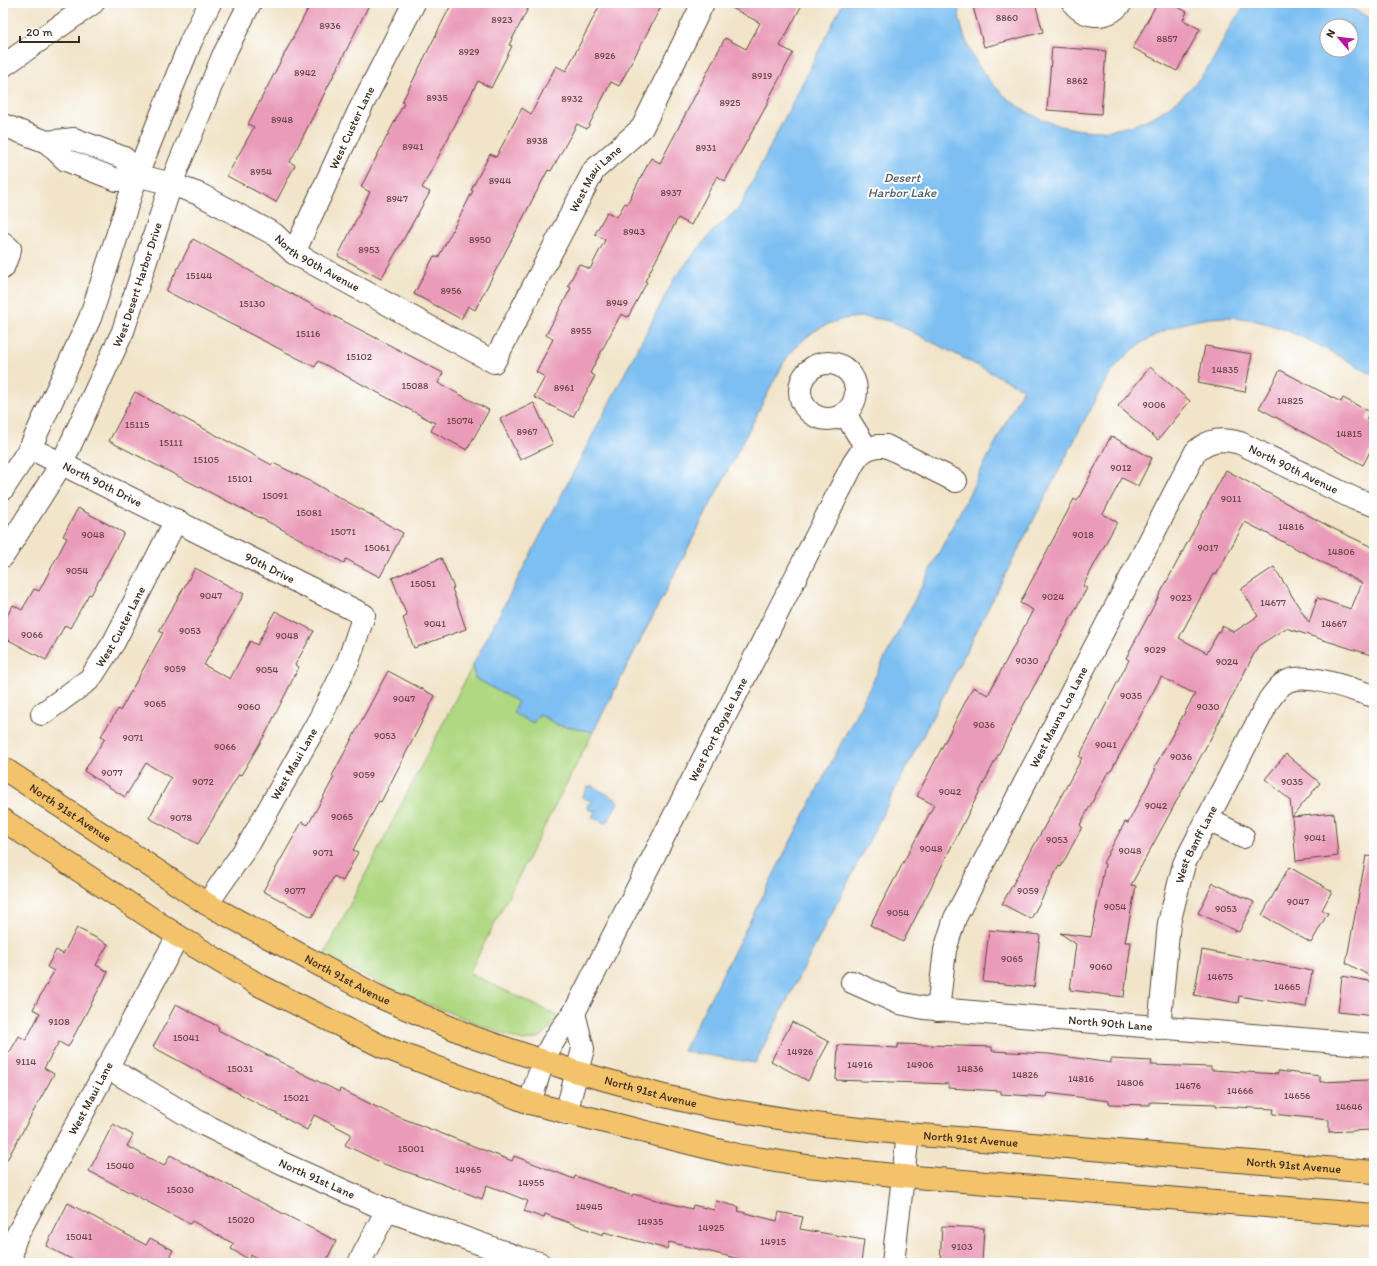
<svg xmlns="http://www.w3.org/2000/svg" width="1377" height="1266" font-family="Itim,sans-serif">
  <rect width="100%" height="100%" fill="#fff"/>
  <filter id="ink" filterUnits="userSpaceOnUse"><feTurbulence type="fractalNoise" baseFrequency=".025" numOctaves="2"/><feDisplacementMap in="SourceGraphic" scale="8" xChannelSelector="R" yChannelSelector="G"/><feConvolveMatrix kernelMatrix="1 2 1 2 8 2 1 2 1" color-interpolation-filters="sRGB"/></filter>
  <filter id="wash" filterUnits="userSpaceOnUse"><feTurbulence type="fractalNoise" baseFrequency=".012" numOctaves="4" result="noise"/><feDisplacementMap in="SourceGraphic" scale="16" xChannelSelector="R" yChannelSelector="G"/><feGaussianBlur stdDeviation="0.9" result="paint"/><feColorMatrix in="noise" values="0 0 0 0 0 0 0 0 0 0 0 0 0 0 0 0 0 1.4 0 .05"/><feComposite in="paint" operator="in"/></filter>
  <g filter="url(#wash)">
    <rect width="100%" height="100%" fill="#f1e4c9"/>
    <path fill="#afd882" stroke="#758150" d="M473,665L475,678L518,702L513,713L533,723L538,714L558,725L593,732L469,973L558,1016C547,1033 543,1040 522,1041L420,1001L323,957Z"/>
    <path fill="#7dbff2" stroke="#5c7488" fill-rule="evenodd" d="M843,3H958C963,98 1074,163 1158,114C1183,99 1205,76 1218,51C1226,34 1234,16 1249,3H1341L1374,20V375C1338,356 1301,333 1261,322C1211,307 1145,328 1113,370C1107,378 1102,388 1097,396L755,1063L683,1051L1023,389L897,324C851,307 811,323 784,362L593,732L558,725L539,714L533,723L513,713L518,702L475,678L473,665L675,277L712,232L739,208ZM1327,26H1351V50H1327Z
      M592,786L616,799L618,802L608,822L604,823L592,817L596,810L591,811L587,808L588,804L593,802L582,797L588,787Z"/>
    <g id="blocks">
      <path fill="#ea9bb9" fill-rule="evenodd" d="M311,3H370L290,162L295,165L276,202L227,176L254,127L248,124Z
        M452,3H531L509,45L512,46L491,88L478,81L422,188L430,192L381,279L338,256L370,192L361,187L404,103L402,102Z
        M601,3H663L619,86L611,82L587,129L577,124L551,171L548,170L475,310L468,306L461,319L414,294L434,256L438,258L473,191L471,190L490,154L496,157L522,108L531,114L556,66L566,71Z
        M723,3H803L780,46L793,53L768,100L769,101L725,181L717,176L691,225L678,218L645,281L647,282L628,317L621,314L590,373L595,376L573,417L534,397L545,377L536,372L553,339L546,335L571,288L568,286L579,264L590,269L605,240L595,234L607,212L617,217L625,203L627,204L651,158L660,163L725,38L746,49L760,23Z
        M972,3H1035L1043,32L984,47Z
        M1157,3H1171L1187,12L1183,20L1200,29L1177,71L1133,48Z
        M1052,47L1106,51L1101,114L1047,110Z
        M193,239L284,290L443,373L438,383L489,410L467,450L431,431L435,423L318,361L315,367L166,291Z
        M1205,346L1252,354L1245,392L1198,383Z
        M1150,367L1190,401L1158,440L1118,406Z
        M1280,370L1341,402L1343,398L1370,412L1366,419L1374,424V444L1363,465L1259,408Z
        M135,392L272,465L273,463L308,480L403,533L380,577L346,559L344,563L276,526L109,441Z
        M534,403L553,444L520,460L500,419Z
        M1111,436L1152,458L1138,486L1122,478L1103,514L1117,522L1083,586L1087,588L1020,712L903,942L870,925L934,805L917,796L973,687L988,695L1033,610L1020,603L1074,499L1077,501Z
        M1226,470L1328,526L1374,548V656L1286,628L1258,646L1214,732L1131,885L1136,886L1125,942H1131L1124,997L1070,990L1076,944L1060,933L1091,937L1105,864L1103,863L1125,822L1128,823L1156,769L1154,768L1195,694L1161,677L1110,773L1108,772L1080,825L1082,827L1061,867L1059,866L1031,919L1002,904L1082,758L1079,757L1129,660L1126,658ZM1245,522L1362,583L1351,609L1317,598L1309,623L1274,567L1241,589L1258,616L1234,632L1222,626L1207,653L1179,638L1213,574L1216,575Z
        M78,508L124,533L91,595L89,594L70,628L65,625L46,660L3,637V623L13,605L22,610L34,589L39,591L67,538L63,536Z
        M441,558L454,588H452L466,629L414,648L403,618L407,616L392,578Z
        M195,568L244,594L204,665L230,679L250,641L257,645L275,611L314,631L295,665L299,667L266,733L241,775L239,774L198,844L149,818L171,778L146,763L125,797L84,771L105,738L101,736L118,709L120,711L163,633L159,631Z
        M388,671L435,696L381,802L379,801L353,850L358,852L343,881L334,876L312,917L263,891L302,822L308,825L334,777L332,776Z
        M1286,754L1320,783L1292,817L1290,800L1265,779Z
        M1334,813L1338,856L1296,861L1292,817Z
        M1366,856L1374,857V978L1346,963Z
        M1289,867L1332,891L1322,910L1328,913L1311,943L1262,915Z
        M1213,883L1254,902L1239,932L1198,913Z
        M77,928L108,944L96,965L108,972L68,1047L59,1042L44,1068L54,1074L3,1167V1048L10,1052L19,1036L26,1040L40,1013L33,1009L54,971L47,967L56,950L63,954Z
        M989,930L1040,935L1034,987L983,982Z
        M1202,950L1312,971L1306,1007L1239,996L1238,1003L1194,995Z
        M1342,976L1374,982V1016L1338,1012Z
        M176,1004L219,1027L218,1030L339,1092L340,1089L389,1113L512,1161L514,1156L574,1179L575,1176L632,1196L633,1194L692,1209L693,1205L714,1210L716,1201L739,1207L738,1211L777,1221L779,1212L803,1217L800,1229L864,1240L861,1263H756L669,1242L667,1249L604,1232L603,1235L545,1214L544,1218L524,1211L528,1201L487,1185L482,1199L427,1178V1179L384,1164L345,1145L351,1134L314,1115L307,1130L153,1047Z
        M792,1022L829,1042L808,1081L771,1061Z
        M898,1044L992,1047V1051L1049,1054L1111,1063V1059L1152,1061L1151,1065L1211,1067V1070L1278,1074V1071L1320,1076V1082L1369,1080L1371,1130L1329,1132V1120L1273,1114L1274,1109L1216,1106V1104L1150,1102V1105L1109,1104V1101L1047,1093L1046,1097L1001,1094V1091L948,1088L949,1084L836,1080L838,1045L898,1048Z
        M113,1124L133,1135L127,1146L164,1166L170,1155L336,1241L325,1263H266L251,1255L248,1259L231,1249L234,1244L192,1221L190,1224L89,1171Z
        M68,1203L146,1245L150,1238L173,1250L166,1263H79L46,1246Z
        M942,1226L984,1228L982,1263H940Z"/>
    </g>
  </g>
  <g filter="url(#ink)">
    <use href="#blocks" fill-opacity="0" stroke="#564638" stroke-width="1"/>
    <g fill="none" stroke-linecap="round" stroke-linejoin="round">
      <g stroke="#564638" stroke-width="24">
        <g id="minor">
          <path d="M1073,3C1086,19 1108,19 1121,3"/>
          <path d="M3,66L93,3"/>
          <path d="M3,125L47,142L74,139L124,158L137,175"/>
          <path id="s1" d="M47,142L66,160L117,180L137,175L171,184L199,194L274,234L294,253L494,362L594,170L642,128L703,3"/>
          <path d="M3,243L10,249L3,268"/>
          <path id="s2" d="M294,253L358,113L414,3"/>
          <circle cx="828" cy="391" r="28"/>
          <path d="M845,414L867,449L877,446H886L956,481"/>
          <path id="s3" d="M30,448L364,615L348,662L319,720L250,842L207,904"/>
          <path d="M3,489L30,448L90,318L137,175L191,41L210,3"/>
          <path id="s4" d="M3,556L62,463L123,331L171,184L223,56L250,3"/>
          <path id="s5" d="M42,714L90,679L114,642L176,520"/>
          <path d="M1207,819L1243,837"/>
          <path id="s6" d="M852,982L899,1003L924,1008L1374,1045"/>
          <path id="s7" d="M938,1010L945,950L955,918L1196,451C1210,439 1222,438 1240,443L1355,499L1374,505"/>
          <path id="s8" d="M1159,1028L1169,923L1184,864L1269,700C1274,693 1280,684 1288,681C1309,672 1352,690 1374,696"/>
          <path id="s9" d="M107,1067L199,1122L284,1164L387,1210L520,1258L539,1263"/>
          <path id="s10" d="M530,1103C542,1063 546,1046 574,1013L853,464L859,455L867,449"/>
          <path d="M566,1113L583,1049L574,1013"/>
          <path id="s11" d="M11,1263L13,1246L16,1237L178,936"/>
          <path d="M359,1263L387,1210"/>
          <path d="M893,1263L908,1134"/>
        </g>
      </g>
      <g stroke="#564638" stroke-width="24">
        <g id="major">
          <path id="s12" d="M3,768L207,904L375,995L475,1038L577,1072L664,1096L716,1108L823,1125L908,1134L1374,1172"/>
          <path d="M3,820L178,936L257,984L381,1046L530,1103L737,1155L807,1166L903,1176L1374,1215"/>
        </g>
      </g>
      <use href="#minor" stroke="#fff" stroke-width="22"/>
      <use href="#major" stroke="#f2c36a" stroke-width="22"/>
    </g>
  </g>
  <g text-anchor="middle" stroke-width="4" stroke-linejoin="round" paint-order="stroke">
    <g font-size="10" fill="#674645">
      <text x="1007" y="21">8860</text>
      <text x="502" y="23">8923</text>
      <text x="330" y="29">8936</text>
      <text x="1167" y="42">8857</text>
      <text x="469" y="55">8929</text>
      <text x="605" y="59">8926</text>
      <text x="305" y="76">8942</text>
      <text x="762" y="79">8919</text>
      <text x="1077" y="84">8862</text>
      <text x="437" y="101">8935</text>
      <text x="572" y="102">8932</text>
      <text x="730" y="106">8925</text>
      <text x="282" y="123">8948</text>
      <text x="537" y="144">8938</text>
      <text x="413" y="150">8941</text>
      <text x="706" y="151">8931</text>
      <text x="261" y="175">8954</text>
      <text x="500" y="184">8944</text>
      <text x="671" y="196">8937</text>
      <text x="397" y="202">8947</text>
      <text x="634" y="235">8943</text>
      <text x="480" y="243">8950</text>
      <text x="369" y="253">8953</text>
      <text x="199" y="279">15144</text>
      <text x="451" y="294">8956</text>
      <text x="617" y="306">8949</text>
      <text x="252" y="307">15130</text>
      <text x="581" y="334">8955</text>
      <text x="308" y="337">15116</text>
      <text x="359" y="360">15102</text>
      <text x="1225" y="373">14835</text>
      <text x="415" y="389">15088</text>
      <text x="564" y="391">8961</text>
      <text x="1290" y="404">14825</text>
      <text x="1154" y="408">9006</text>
      <text x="460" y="424">15074</text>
      <text x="137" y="428">15115</text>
      <text x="527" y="435">8967</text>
      <text x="1349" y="437">14815</text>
      <text x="171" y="446">15111</text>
      <text x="206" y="463">15105</text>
      <text x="1121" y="471">9012</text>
      <text x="240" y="482">15101</text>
      <text x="275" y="499">15091</text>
      <text x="1231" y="502">9011</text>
      <text x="309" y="516">15081</text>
      <text x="1291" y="530">14816</text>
      <text x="343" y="535">15071</text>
      <text x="93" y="538">9048</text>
      <text x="1083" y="538">9018</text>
      <text x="377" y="551">15061</text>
      <text x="1208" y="551">9017</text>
      <text x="1341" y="555">14806</text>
      <text x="77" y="574">9054</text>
      <text x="423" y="587">15051</text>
      <text x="211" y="599">9047</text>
      <text x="1053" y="600">9024</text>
      <text x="1181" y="601">9023</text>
      <text x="1273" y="606">14677</text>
      <text x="435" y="627">9041</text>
      <text x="1334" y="627">14667</text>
      <text x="190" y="634">9053</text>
      <text x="32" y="638">9066</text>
      <text x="287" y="639">9048</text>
      <text x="1155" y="653">9029</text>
      <text x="1027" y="664">9030</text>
      <text x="1227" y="665">9024</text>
      <text x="175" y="672">9059</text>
      <text x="267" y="673">9054</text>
      <text x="1131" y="699">9035</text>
      <text x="404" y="702">9047</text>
      <text x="155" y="707">9065</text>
      <text x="249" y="710">9060</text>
      <text x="1208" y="710">9030</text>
      <text x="984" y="728">9036</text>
      <text x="385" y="739">9053</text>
      <text x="133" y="741">9071</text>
      <text x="1106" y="748">9041</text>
      <text x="225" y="750">9066</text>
      <text x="1181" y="760">9036</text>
      <text x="112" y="776">9077</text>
      <text x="364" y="778">9059</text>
      <text x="203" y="785">9072</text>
      <text x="1292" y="785">9035</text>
      <text x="950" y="795">9042</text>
      <text x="1156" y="809">9042</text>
      <text x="342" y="820">9065</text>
      <text x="181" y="821">9078</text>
      <text x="1315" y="841">9041</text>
      <text x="1057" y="843">9053</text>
      <text x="931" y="852">9048</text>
      <text x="1130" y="854">9048</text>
      <text x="323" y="856">9071</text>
      <text x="295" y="894">9077</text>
      <text x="1028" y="894">9059</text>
      <text x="1298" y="905">9047</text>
      <text x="1115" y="910">9054</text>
      <text x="1226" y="912">9053</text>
      <text x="898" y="916">9054</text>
      <text x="1012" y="962">9065</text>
      <text x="1101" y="970">9060</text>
      <text x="1220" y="980">14675</text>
      <text x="1287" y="990">14665</text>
      <text x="59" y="1025">9108</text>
      <text x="186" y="1041">15041</text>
      <text x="800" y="1055">14926</text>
      <text x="26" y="1065">9114</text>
      <text x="860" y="1068">14916</text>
      <text x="920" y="1068">14906</text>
      <text x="240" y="1072">15031</text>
      <text x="970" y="1072">14836</text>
      <text x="1025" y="1078">14826</text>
      <text x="1081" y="1082">14816</text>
      <text x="1130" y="1086">14806</text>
      <text x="1188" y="1089">14676</text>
      <text x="1240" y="1094">14666</text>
      <text x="1297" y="1099">14656</text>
      <text x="296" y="1101">15021</text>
      <text x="1349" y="1110">14646</text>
      <text x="411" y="1152">15001</text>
      <text x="120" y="1169">15040</text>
      <text x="468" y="1173">14965</text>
      <text x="531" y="1186">14955</text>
      <text x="180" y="1193">15030</text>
      <text x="589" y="1210">14945</text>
      <text x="241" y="1223">15020</text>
      <text x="650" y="1225">14935</text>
      <text x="711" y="1231">14925</text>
      <text x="79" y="1240">15041</text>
      <text x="773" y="1245">14915</text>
      <text x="962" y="1250">9103</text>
    </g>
    <g font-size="12" fill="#3b2a1e" stroke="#fff">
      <text dy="4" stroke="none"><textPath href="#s2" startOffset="138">West Custer Lane</textPath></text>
      <text dy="4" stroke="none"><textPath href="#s1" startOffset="717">West Maui Lane</textPath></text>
      <text dy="4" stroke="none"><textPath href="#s1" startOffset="304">North 90th Avenue</textPath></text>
      <text dy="4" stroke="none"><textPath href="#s4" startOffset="304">West Desert Harbor Drive</textPath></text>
      <text dy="4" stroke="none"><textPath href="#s7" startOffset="726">North 90th Avenue</textPath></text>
      <text dy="4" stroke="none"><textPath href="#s3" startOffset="81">North 90th Drive</textPath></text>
      <text dy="4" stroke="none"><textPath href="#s3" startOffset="268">90th Drive</textPath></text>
      <text dy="4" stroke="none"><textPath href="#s5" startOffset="120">West Custer Lane</textPath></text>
      <text dy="4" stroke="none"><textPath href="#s7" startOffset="320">West Mauna Loa Lane</textPath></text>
      <text dy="4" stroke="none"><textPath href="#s10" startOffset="419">West Port Royale Lane</textPath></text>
      <text transform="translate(294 764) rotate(-60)" y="4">West Maui Lane</text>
      <text dy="4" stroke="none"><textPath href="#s12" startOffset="81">North 91st Avenue</textPath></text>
      <text dy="4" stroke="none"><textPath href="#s8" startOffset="189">West Banff Lane</textPath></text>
      <text dy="4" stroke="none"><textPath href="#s12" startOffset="405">North 91st Avenue</textPath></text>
      <text dy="4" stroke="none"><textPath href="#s6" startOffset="264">North 90th Lane</textPath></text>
      <text dy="4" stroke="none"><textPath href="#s12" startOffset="729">North 91st Avenue</textPath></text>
      <text dy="4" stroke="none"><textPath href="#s11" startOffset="184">West Maui Lane</textPath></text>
      <text dy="4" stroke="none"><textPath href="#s12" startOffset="1053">North 91st Avenue</textPath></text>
      <text dy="4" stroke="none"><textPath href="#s12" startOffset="1377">North 91st Avenue</textPath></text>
      <text dy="4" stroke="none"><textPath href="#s9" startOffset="238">North 91st Lane</textPath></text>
    </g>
    <g font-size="13" font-style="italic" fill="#525e68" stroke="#fff">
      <text x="902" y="182">Desert<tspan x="902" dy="15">Harbor Lake</tspan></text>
    </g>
  </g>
  <rect width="1377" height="1266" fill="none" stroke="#fff" stroke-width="16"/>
  <g transform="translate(1339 38) rotate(298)"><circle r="19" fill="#ffffff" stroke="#b1aaa5"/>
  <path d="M0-3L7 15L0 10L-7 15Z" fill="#b5179e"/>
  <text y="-6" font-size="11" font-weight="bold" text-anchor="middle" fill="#3b2a1e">N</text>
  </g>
  <path d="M20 36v6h59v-6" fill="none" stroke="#3b2a1e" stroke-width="2"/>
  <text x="26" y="36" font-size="12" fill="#3b2a1e" stroke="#ffffff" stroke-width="3" paint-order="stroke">20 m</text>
</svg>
